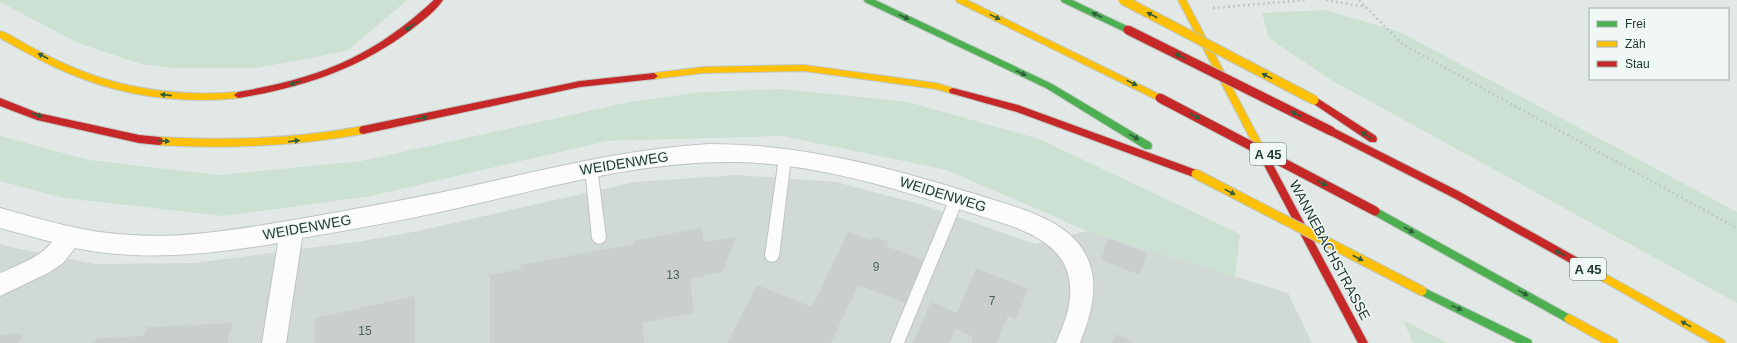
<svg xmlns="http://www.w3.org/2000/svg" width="1737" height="343" font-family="Helvetica,sans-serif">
  <rect width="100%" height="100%" fill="#e2e8e5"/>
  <path fill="#d0d9d5" d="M737,175L836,182L923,205L1035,244L1087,231L1288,293L1312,343H0V244L15,248L95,264L194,263L362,241L413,232L635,182Z"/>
  <path fill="#cce1d3" d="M0,0H407L347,51L257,68H173L141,64L78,43L0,2Z
    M1325,10L1400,32L1737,212V303L1331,80L1269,38L1262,13Z
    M781,89L908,102L1039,139L1240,234L1235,277L1087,231L947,170L782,136L607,141L371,196L224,216L63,198L0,181V136L89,160L219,175L361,161L630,102L702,92Z
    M1403,320L1447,343H1413Z"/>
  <path fill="#cacfcd" d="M702,228L704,242L736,237L723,272L690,279L694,313L642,323L644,343H490V275L521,269L520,265L635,244V240Z
    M848,232L871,240L874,236L889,242L886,246L924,260L905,303L858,285L831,343H727L757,285L812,307Z
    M1108,238L1147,253L1140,275L1101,260Z
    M976,268L1028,289L1016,319L1008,316L997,343H971L973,337L955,329L950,343H913L931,302L957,313Z
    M415,296V343H314L315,318Z
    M233,323L227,343H91L99,338L143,336L147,327Z
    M23,333L19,343H0V335Z
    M1116,334L1134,343H1112Z"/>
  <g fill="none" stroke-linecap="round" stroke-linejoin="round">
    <g stroke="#bfc5c2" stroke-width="2">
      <path id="lane" d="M785,153L790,154L791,158L779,256L777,260L772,262L767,260L765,256L779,158L780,154Z
        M591,161L596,163L597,167L606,238L604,242L599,244L594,242L592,238L585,167L586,163Z
        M957,192L962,194L964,198L904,343H890L950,198L952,194Z"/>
    </g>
    <g stroke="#bfc5c2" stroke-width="2">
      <path id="street" d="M709,144C803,144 888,167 978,195C1009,205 1056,216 1078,243C1103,275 1093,309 1080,343H1056C1060,333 1064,324 1067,314C1085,245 1026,230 974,214C898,189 819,164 738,162C648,160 562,184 475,204C417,218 360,228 302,238L286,343H262L278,243C211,254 143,262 75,248L63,263L48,273L0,296V273C18,265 39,258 52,242L0,228V208C43,220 86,233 131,235C186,239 245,228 300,219C355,209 411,199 467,187C547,169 626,149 709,144Z"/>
    </g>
    <g stroke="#bfc6c3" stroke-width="2">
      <path id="fast" d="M864,0H875L1052,84L1151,143L1152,146L1151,149H1145L1046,88L865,2Z
        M1061,0H1072L1131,28L1132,30L1128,33L1125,32L1062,2Z
        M1375,207L1572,316L1574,319L1572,322L1569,324L1566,322L1372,214L1370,211L1372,208Z
        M1422,287L1531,340L1532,343H1517L1419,294L1417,291L1419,288Z"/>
    </g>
    <g stroke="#bfc6c3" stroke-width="2">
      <path id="slow" d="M956,0H967L1163,96L1164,98L1160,102L1157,100L957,2Z
        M1178,0H1186L1271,161L1272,164L1271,167H1265Z
        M0,31C8,33 15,38 22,42C36,50 50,57 65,64C120,89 178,97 238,92L242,95L238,98C179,104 122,96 68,73C44,63 22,50 0,38Z
        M804,65L936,83L956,89L957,91L953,94L936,89L804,71L703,73L654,79L650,76L654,73L703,67Z
        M363,126L366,127L367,130L366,133L363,134C295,146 228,149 159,145L156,144L155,141L156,138L159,137C228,141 295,139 363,126Z
        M1593,267L1724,340L1725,343H1711L1590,274L1588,271L1590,268Z
        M1569,314L1617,340L1618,343H1603L1566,322L1564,319L1566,316Z"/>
    </g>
    <g stroke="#bfc6c3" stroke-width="2">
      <path id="jam" d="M434,0H443C436,11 422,21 412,29C360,69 301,88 238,98L234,95L238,92C319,78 373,57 434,0Z
        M654,73L658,76L654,79L580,87L363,134L360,133L359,130L360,127L363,126L580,81Z
        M953,88L1018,105L1199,171L1201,174L1199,177L1196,178L1017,112L950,93L949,91L950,89Z
        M1314,96L1376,136L1377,139L1376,142H1370L1311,102L1310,100L1311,98Z
        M0,98L38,113L139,135L159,137L162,138L163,141L162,144L159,145L139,143L37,120L0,106Z
        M1331,127L1460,192L1596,268L1598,271L1596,274L1593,275L1590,274L1454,198L1328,134L1327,131L1328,128Z
        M1268,160L1271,161L1368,343H1358L1265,167L1264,164L1265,161Z"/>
    </g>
    <path stroke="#c0c8c5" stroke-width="2.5" stroke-dasharray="2 3" stroke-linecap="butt" d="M1326,0L1366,7
      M1359,0L1402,44L1737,228
      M1213,8L1306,0"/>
    <use href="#lane" fill="#fbfcfb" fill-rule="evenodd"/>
    <use href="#street" fill="#fbfcfb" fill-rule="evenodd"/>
    <use href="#fast" fill="#4caf50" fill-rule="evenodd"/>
    <use href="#slow" fill="#ffc107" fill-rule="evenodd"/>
    <use href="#jam" fill="#c62828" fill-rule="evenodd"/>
    <g stroke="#bcc4c2" stroke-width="11" stroke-linecap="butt">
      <path id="slow-bridge" d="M1123,0L1314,100
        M1196,174L1422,291"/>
    </g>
    <g stroke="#bcc4c2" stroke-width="11" stroke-linecap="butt">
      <path id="jam-bridge" d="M1128,30L1331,131
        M1160,98L1375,211"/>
    </g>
    <use href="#slow-bridge" stroke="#ffc107" stroke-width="9"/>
    <use href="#jam-bridge" stroke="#c62828" stroke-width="9"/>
  </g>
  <defs><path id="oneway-solid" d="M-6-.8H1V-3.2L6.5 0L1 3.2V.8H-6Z"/></defs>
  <g fill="#2f5d3d">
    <use href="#oneway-solid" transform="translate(1097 15) rotate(-155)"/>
    <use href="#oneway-solid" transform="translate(1152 15) rotate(-152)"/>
    <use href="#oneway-solid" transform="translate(904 17) rotate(26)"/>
    <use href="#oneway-solid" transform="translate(995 17) rotate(26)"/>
    <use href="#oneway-solid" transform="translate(410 27) rotate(142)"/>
    <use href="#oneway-solid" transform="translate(43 56) rotate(-152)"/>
    <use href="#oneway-solid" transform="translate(1180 56) rotate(-153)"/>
    <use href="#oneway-solid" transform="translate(1021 73) rotate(25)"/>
    <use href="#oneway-solid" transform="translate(1267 76) rotate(-152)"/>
    <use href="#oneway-solid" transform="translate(295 83) rotate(164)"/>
    <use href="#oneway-solid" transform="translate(1132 83) rotate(27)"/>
    <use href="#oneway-solid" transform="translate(166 95) rotate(-174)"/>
    <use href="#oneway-solid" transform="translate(1296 114) rotate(-153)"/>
    <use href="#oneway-solid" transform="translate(37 115) rotate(17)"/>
    <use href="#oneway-solid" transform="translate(1195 116) rotate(28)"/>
    <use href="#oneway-solid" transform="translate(422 118) rotate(-12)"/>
    <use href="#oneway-solid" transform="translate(1366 135) rotate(-146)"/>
    <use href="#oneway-solid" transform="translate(1134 137) rotate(31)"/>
    <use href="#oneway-solid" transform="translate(164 141) rotate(5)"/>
    <use href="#oneway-solid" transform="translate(294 141) rotate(-7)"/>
    <use href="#oneway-solid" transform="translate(1322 183) rotate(28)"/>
    <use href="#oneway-solid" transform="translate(1230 192) rotate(27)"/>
    <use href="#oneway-solid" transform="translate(1409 230) rotate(29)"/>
    <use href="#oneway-solid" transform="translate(1560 253) rotate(-151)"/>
    <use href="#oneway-solid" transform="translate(1358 258) rotate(27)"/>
    <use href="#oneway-solid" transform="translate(1523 293) rotate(29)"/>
    <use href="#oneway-solid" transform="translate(1457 308) rotate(26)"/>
    <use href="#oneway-solid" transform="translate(1686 324) rotate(-151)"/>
  </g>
  <g text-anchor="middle" stroke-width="3" stroke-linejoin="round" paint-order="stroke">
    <g font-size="12" fill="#4d605c">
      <text x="876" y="271">9</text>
      <text x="673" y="279">13</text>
      <text x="992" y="305">7</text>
      <text x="365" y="335">15</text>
    </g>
    <g fill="#f0f7f4" stroke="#60736e" stroke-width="1">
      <rect x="1250" y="143" width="36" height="22" rx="3"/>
      <rect x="1570" y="258" width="36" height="22" rx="3"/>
    </g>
    <g font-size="13" font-weight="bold" fill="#223a35">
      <text x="1268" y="159">A 45</text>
      <text x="1588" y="274">A 45</text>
    </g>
    <g font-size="14" fill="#223a35" stroke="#f0f7f4">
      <text transform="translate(624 163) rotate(-9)" y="5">WEIDENWEG</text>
      <text transform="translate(943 194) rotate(17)" y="5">WEIDENWEG</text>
      <text transform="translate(307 227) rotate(-10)" y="5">WEIDENWEG</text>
      <text transform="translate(1330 250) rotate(62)" y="5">WANNEBACHSTRASSE</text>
    </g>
  </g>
  <rect x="1589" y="8" width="140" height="72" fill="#f0f7f4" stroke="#9eaba8"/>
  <rect x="1597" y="21" width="20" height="6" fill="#4caf50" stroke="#9eaba8"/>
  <text x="1625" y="28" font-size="12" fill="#223a35">Frei</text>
  <rect x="1597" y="41" width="20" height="6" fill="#ffc107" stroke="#9eaba8"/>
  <text x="1625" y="48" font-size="12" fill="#223a35">Zäh</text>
  <rect x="1597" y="61" width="20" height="6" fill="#c62828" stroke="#9eaba8"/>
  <text x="1625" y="68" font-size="12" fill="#223a35">Stau</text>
</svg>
